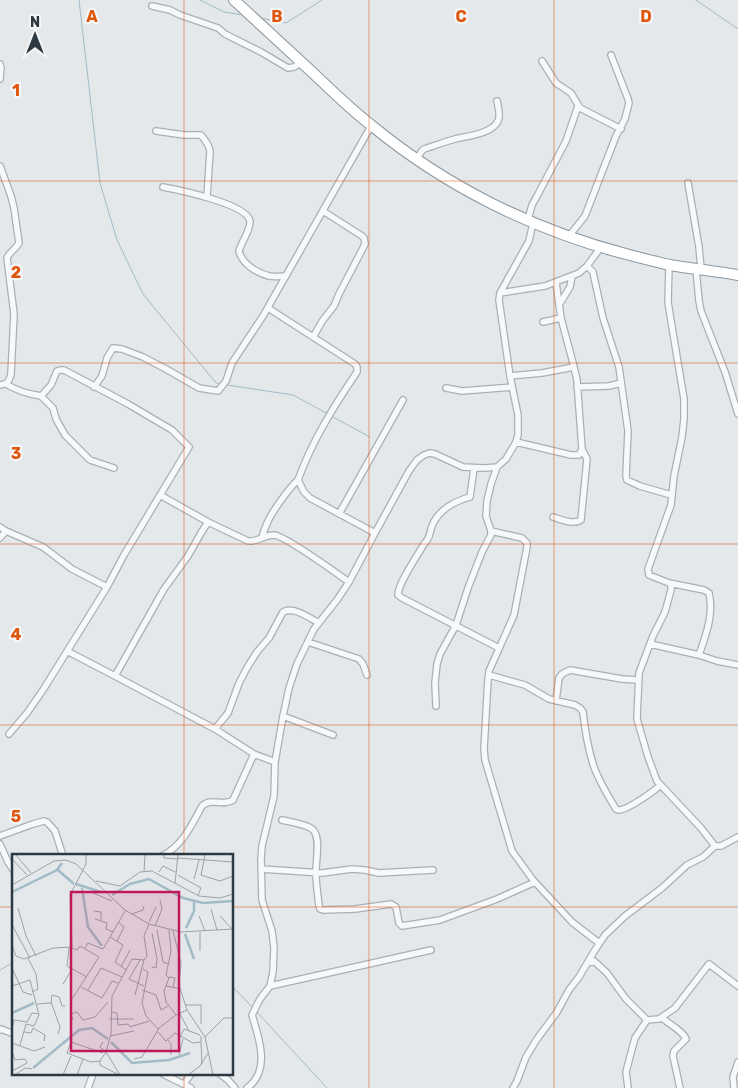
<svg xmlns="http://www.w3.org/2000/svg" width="738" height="1088" font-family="Rubik,sans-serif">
  <rect width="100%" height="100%" fill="#e4e8eb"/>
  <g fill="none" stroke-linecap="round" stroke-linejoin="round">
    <path stroke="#a3bbc7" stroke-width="1" d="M79,0L100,183L117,240L143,294L216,383L221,384
      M200,0L224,12L243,15
      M696,0L738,29
      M260,18L286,23L322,0
      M227,385L293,395L328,414
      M331,416L370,437
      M0,970L14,962
      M232,986L253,1008
      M256,1011L327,1088"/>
    <g stroke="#a9b0b5" stroke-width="8">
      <path id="street" d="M152,6L170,10L180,15L218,28L225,34L261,52L288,68L294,67L301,63
        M542,61L556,83L571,93L580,108L621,129
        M0,64L1,68L0,79
        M156,131L184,135H201C205,140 209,144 210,151L207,197
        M417,159L421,152L424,149C434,146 444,142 455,139C467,136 492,134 498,121C501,115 498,107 497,101
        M0,166L11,196L14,208L19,243C16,249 10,251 7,258L14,314L11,374C9,381 8,384 0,385
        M688,183L699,247L701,269
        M163,187C179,190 247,204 250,221C251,229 241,243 239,251C242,264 257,273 269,276C274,277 280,276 286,276
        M528,220L532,205L536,198L566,141L578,106
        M569,236L585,216L616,136L625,119L629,103L628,99L611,55
        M669,265L668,302L671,321L684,399V419L682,437L674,476L671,505L648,569L649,575L669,583L671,585V590L665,612L653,636L639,673L637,719L648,757L657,781L701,828L715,846H721L738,837
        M587,266L593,272L594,277L603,318L619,367L628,431L626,476L627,480L640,486L671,495
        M696,269L699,301L701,311L725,372L738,414
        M500,293L545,286L579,273L587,266L601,247
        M559,305L570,287L572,276
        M268,308L355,364L357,367V372C334,406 312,441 298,480L304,492L310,498L375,533
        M543,322L561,318
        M313,337L323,320L334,306L339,294L362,250L365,244L364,238L362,236L323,211
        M510,376L542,373L574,367
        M6,384C17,391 28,394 41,396L51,385L57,371L60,370H64L128,404L172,430L189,447L124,555L107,587L43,690L27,713L9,734
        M94,387L102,376L107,358L113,348L122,349L143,357L166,369L199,388L218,391L226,381L232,363L263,316L371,126
        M577,387L609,386L621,383
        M446,388L462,391L512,387
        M41,396L53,408L56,419L65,435L90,460L114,468
        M516,442L571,455H579L582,449
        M474,468L470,497C455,501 438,510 432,526C429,534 431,537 424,544C418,555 398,583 398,595L402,598L499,648
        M160,495L208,522
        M339,514L403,400
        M553,517C562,520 573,525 581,520L587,459L582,449L577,380L573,363L561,318L556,283
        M0,527L6,531L43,547L72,569L107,587
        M491,531L522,538L527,543V547L514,615L489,671L488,679L484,749L485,760L512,851L533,880L572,922L599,943
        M0,538L6,531
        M262,538C263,534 264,530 266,526C270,514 289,488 298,480
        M669,583L704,590L709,593C714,614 706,635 699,655
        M308,642L359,659L363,664L367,675
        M650,644L699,655L717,661L738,665
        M67,651L115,676L215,729L228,713L239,683L248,666L257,652L269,638L283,612C294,606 309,618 319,623
        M489,675L525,685L549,699L575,705L580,708L583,712C585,731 588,749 594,767C599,781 608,796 616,809C617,810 618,810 619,810C627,810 655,791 660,785
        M115,676L164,589L188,556L201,533L208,522L248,541C258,542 264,535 274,535C286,536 336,573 349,582
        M556,701L559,678L562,674L570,670L622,679L638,680
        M436,706L435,683L437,664L440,654L456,625L468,588L482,552L491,535V531L486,516L487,501L491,484L497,467
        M283,716L333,735
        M215,729L254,754L275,762
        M282,820C290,822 306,824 312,829C322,836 315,864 316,874C316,885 318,895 319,906L320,909L323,910L355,909L391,904L396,907L399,923L402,926L440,920L497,899L535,882
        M0,836L33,824L44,821L47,822L55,831L63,856
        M0,844L8,862L14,871
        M162,856C183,845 191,826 202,806C211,797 223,807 233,800L254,754
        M261,869L322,873L352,869L365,870L379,873L433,870
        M588,963L594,961L607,973L626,999L647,1020L659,1019L675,1008L709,964L738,986
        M270,986L431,950
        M662,1018C669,1024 683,1031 686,1039L674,1051L673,1056L680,1088
        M0,1030L1,1029L14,1034
        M163,1074L191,1088
        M220,1074L228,1080L235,1088
        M184,1084L191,1074
        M88,1088L93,1074
        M247,1088C271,1071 259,1038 252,1015L260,999L270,986L273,972L274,948L272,931L262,900L261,859L262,846L274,796L275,762L283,716L289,688L297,664L314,629L337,600L349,582L375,533L409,471L417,460L424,455L430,453L435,454L463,467L484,468L497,467L506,459L516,442L518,435V415L510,376L499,300L500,293L529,241L533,223
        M513,1088L517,1081L526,1057L537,1039L557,1012L569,990L579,977L595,950L605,935L625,916L662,888L687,865L703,857L715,846
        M628,1088L626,1072L632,1049L635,1038L647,1020
        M734,1088L733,1077L738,1062"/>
    </g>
    <g stroke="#8d98a0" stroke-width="12">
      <path id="highway" d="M234,0C260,24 286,48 312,72C331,90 350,109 371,125C445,186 533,230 626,254C641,258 656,262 670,265C693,269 716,271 738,275"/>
    </g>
    <use href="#street" stroke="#f7f8f9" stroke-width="5.5"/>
    <use href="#highway" stroke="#fff" stroke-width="10"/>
  </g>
  <path fill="none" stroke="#df570f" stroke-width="1" stroke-opacity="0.55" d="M184,0V856M369,0V1088M554,0V1088M0,181H738M0,363H738M0,544H738M0,725H738M0,907H14M232,907H738M184,1074V1088"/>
  <g transform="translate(12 854)">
    <rect width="221" height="221" fill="#e4e8eb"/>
    <path fill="none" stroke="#a3bbc7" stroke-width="2.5" d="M46,16L62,30M64,30L89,38M70,34L76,73L90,92M0,38L45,16L50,9M100,41L118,30L137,25L171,44L191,49L221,47M174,74L182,57V48M173,80L182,105M0,159L22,149M99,188L120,209L157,206L178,199M21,214L67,176L80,174L96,185"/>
    <path fill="none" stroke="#9ba2a7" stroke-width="1" d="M4,1L19,19M152,1V4L166,5M193,1L189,21L208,27L221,22M166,4L221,8M0,5L15,21M132,17L133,1M147,18L151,12L163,18M166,21L189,34L186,41M182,25L187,6M84,27L108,32L128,18L140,17L187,42L208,44L221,40M163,29L166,1M0,31L42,7L54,6L64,10L113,56L137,70L169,78L221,75M81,39L100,47M6,54L14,82L24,102M199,55L205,76M82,57L89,58V66M120,60L131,56L132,52M187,62L193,77M208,62L220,75M83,65L95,69L94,75L101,78M137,68L144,53M0,71L18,104M143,72L150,55L148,46M145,76L151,108L157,110M157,76L159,97L154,121L157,124L152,137L154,148L164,161L175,156L193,183L201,221M161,77L169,109L167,131L175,156M188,78V97M98,83L111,91L103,108L114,116M105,87L112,73L106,68M0,91L4,102L12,105L41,94L60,93L58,41L74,10V1M57,94L55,112L75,123M60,94L65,96L68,92L87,103L60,145M73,94L76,89L91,95L113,57M16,104L24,120L26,135L20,138M128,106L117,125L132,132M109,113L118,96M140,113L144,114L145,105L140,79M0,114L11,138L20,141M131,115L136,118L130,149L134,162L147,176M157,123L163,124L161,133M51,130L60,115M0,132L18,126L27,161L22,172L14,170M154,132L169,135M69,133L90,144L100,127L106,129M76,136L89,114L110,123M130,136L144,141L149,156L156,152M123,141L132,106M39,148L48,173L46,180M25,150L39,149L40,141L47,143L50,152H53M173,151H189V170M100,158L105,159L106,171L116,170L118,173L137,167M168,160L177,177M97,165H122M61,166L59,160L65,158L71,166L83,163L96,148M0,175L2,166L15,168L20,159L27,160M12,178L19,179L21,174L33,181L32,187M146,178L154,187L163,179L181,189L189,188V182M98,182L122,177M168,183L172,175L188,181M193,183L212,164H221M156,186L159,190V201M91,188L88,193L94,198L88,207L79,208L55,199L59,188L91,199M189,188L190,210M0,189L22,197L33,193M8,191L14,170M0,197L3,206L13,205L15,209L0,217M167,201L171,185M122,205L130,203L147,174L164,161M88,207V211L107,221M3,221L13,214L20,215M51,221L59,202M65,221L71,205M108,221L94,198L99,180L100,142L120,105L132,106L135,102L132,82L137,70M176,221L188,212L196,199"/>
    <path fill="#c2185b" fill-opacity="0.15" stroke="#c2185b" stroke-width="2.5" d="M59,38H167V197H59Z"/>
    <rect width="221" height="221" fill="none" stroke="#2d3942" stroke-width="2.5"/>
  </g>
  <g font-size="16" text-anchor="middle" font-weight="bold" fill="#df570f" stroke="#f4f6f8" stroke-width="4.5" stroke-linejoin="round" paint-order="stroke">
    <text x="92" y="22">A</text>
    <text x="277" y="22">B</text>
    <text x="461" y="22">C</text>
    <text x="646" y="22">D</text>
    <text x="16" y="96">1</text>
    <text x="16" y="278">2</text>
    <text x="16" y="459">3</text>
    <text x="16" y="640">4</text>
    <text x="16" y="822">5</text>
  </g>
  <g transform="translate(35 35)" stroke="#f4f6f8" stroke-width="4" paint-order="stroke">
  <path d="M0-4L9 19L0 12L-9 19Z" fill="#2d3942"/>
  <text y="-8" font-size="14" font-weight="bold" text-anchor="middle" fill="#2d3942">N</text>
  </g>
</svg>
